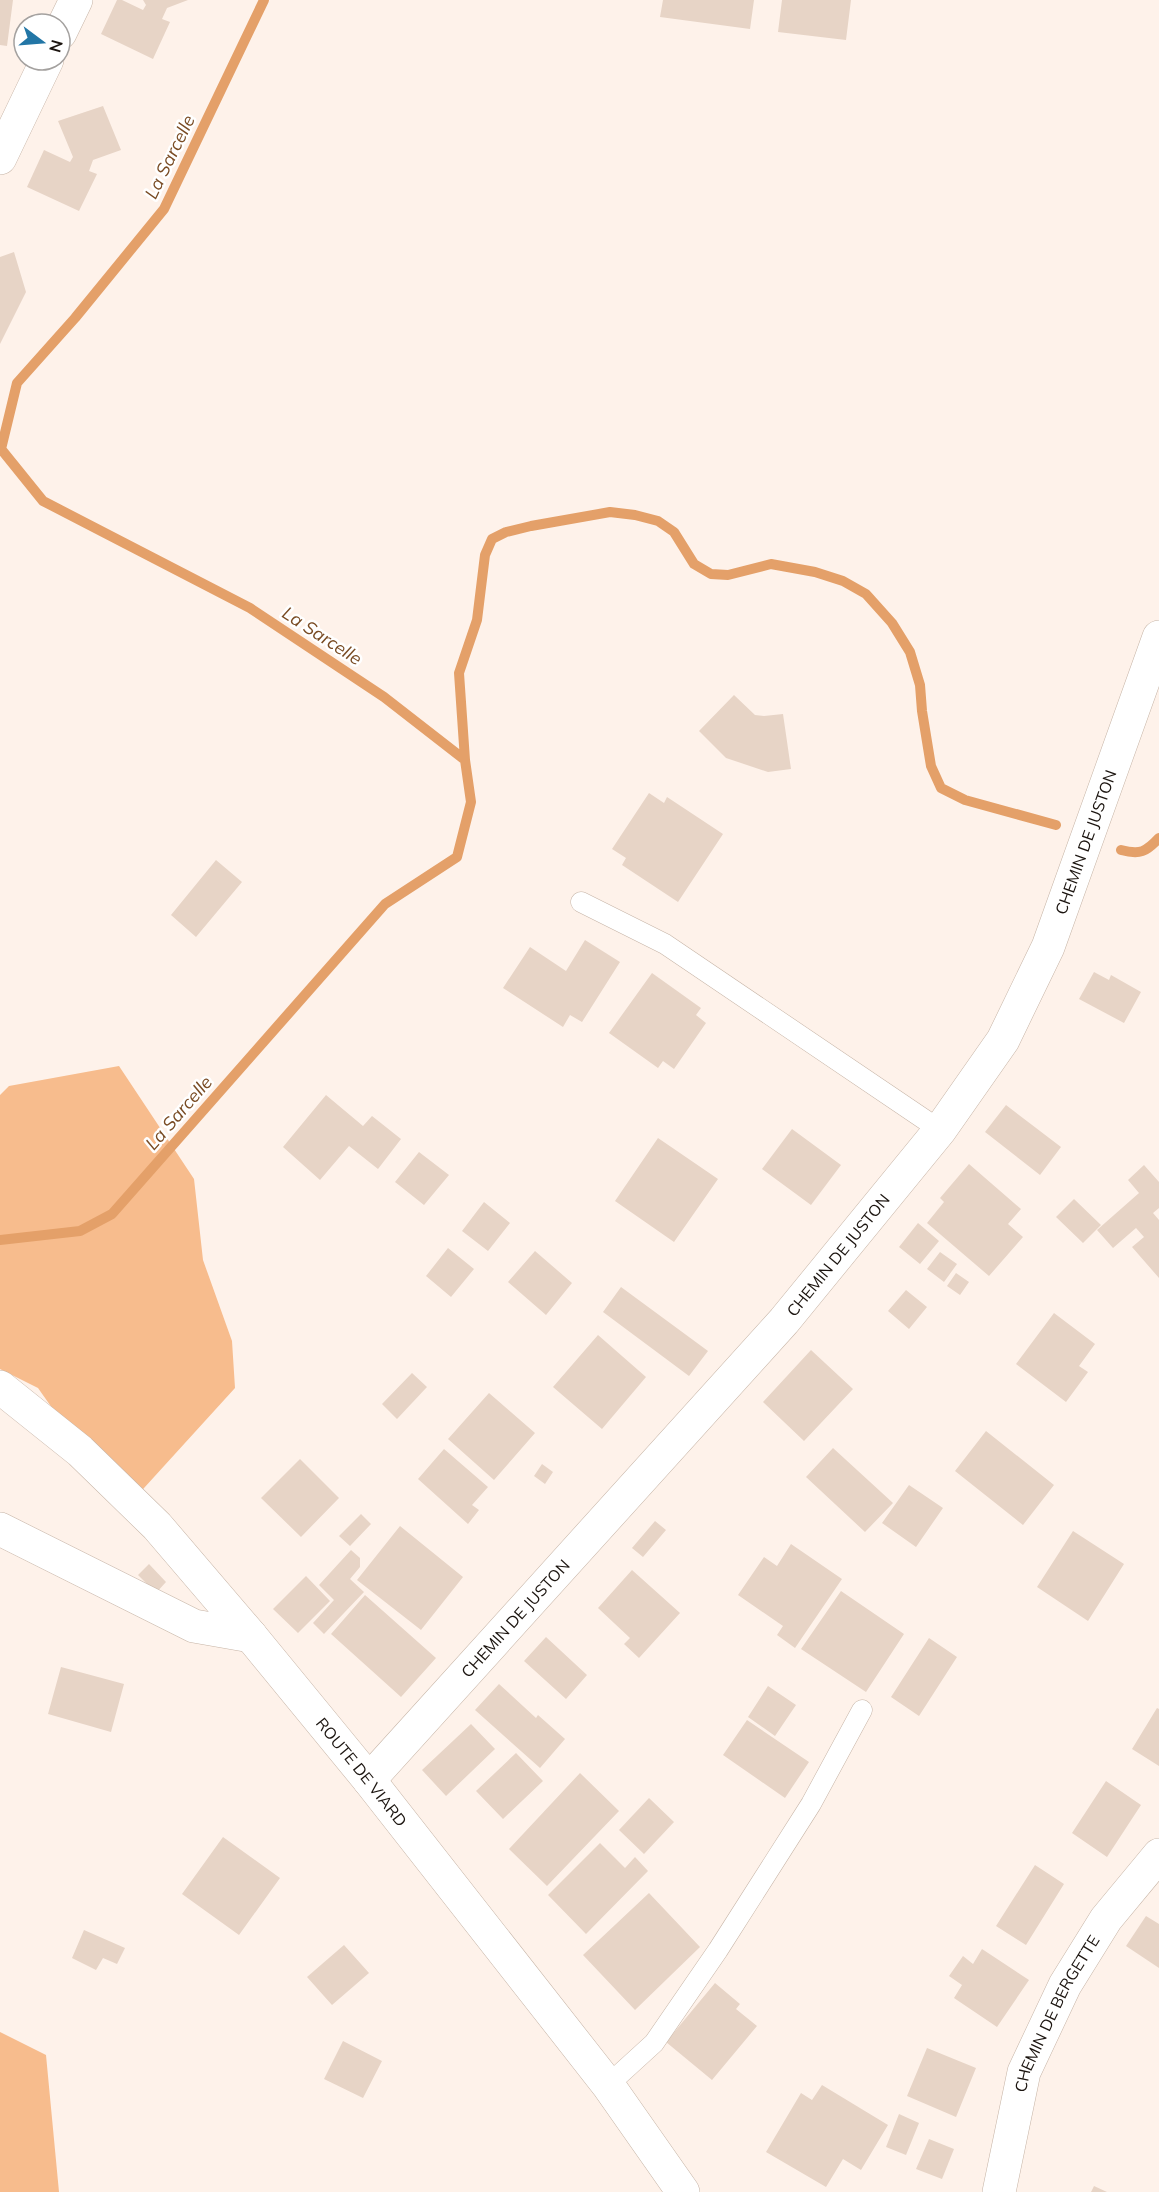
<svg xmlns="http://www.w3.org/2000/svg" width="1159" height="2192" font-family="Mulish,sans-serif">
  <rect width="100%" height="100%" fill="#fef2ea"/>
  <path fill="#f7bc8d" d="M119,1066L194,1179L203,1260L232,1341L235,1388L124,1510L38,1388L0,1369V1095L9,1086Z
    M0,2032L46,2055L59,2192H0Z"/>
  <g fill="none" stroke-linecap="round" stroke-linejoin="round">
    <path stroke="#e4a069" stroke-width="10" d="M465,760L459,673L477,620L485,555L492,539L506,532L531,526L610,512L635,515L658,521L674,532L694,564L711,574L728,575L771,564L815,572L843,581L866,594L892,623L910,652L920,685L922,711L931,766L941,788L965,800L1056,825
      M1121,850C1140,855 1146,852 1159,838
      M0,1240L80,1231L112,1214L385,904L457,857L471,802L465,760L384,697L250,608L43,501L1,449L17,383L75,318L164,209L264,0"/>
  </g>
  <path fill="#e7d4c6" d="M0,0H13L7,46L0,45Z
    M117,0H122L143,10L146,5L143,0H188L167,8L162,19L170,22L153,59L101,34Z
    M663,0H754L750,29L660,17Z
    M782,0H851L846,40L778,32Z
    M103,106L121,150L93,160L89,171L97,174L79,211L27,187L44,150L70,162L73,157L58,121Z
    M14,252L26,292L0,344V257Z
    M734,695L755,715L764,716L783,714L791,769L768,772L726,758L699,731Z
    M649,793L664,803L667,797L723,834L678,902L622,865L626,858L612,849Z
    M216,860L242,882L196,937L171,915Z
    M585,940L620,962L582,1022L570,1015L563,1027L503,988L530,947L566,971Z
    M1094,972L1109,980L1111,975L1141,992L1124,1023L1079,999Z
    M652,973L701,1008L696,1015L706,1023L674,1069L663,1061L658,1068L609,1033Z
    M326,1095L363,1126L372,1116L401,1139L378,1169L349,1146L320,1180L283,1147Z
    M1006,1105L1061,1147L1040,1175L985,1132Z
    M792,1129L841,1165L811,1205L762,1169Z
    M658,1138L718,1179L674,1242L615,1201Z
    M419,1152L449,1175L424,1205L395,1182Z
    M969,1164L1021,1209L1008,1224L1023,1237L989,1276L927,1223L944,1202L940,1198Z
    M1144,1165L1159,1182V1208L1153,1213L1159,1220V1278L1132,1247L1144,1237L1136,1228L1113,1248L1097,1230L1139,1193L1128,1180Z
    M1074,1199L1101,1225L1083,1243L1056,1217Z
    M484,1202L510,1223L488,1251L462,1231Z
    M918,1223L939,1241L920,1264L899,1247Z
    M448,1248L474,1269L451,1297L426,1276Z
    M535,1251L572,1283L546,1315L508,1282Z
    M940,1252L957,1264L944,1282L927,1269Z
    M956,1273L969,1282L960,1295L947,1286Z
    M621,1287L708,1351L689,1376L603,1312Z
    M906,1290L927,1307L909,1329L888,1311Z
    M1054,1313L1095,1344L1079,1366L1088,1372L1066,1402L1016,1364Z
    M598,1335L646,1377L602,1429L553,1387Z
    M811,1350L853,1389L804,1441L763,1402Z
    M412,1373L427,1387L397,1419L382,1404Z
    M489,1393L535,1433L494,1480L448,1439Z
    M986,1431L1054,1485L1023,1525L955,1471Z
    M833,1448L893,1503L865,1532L806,1477Z
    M444,1449L488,1487L472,1505L479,1510L468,1524L418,1479Z
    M300,1459L339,1498L301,1537L261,1498Z
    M542,1464L553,1472L545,1484L534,1476Z
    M909,1485L943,1508L916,1547L882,1523Z
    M361,1514L371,1524L350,1546L339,1536Z
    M655,1521L666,1530L643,1557L632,1548Z
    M400,1526L463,1577L421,1630L357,1580Z
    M1073,1531L1124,1564L1088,1621L1037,1587Z
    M791,1544L842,1579L795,1648L777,1635L783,1626L738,1595L764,1557L777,1566Z
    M351,1550L360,1558V1567L350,1579L364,1592L324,1634L313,1623L334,1600L319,1585Z
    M149,1564L166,1582L156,1593L138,1575Z
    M632,1570L680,1613L639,1658L624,1644L630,1638L598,1608Z
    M306,1576L330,1601L298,1633L273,1609Z
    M841,1591L904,1634L866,1692L801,1649Z
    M365,1595L436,1658L401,1697L331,1634Z
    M546,1637L587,1675L566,1699L524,1661Z
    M929,1638L957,1657L919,1716L891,1697Z
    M61,1667L124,1684L111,1732L48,1714Z
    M499,1684L536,1718L538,1715L565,1739L540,1768L475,1710Z
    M768,1686L796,1705L775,1736L748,1717Z
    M1157,1708L1159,1709V1766L1132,1749Z
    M747,1720L809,1762L785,1798L723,1755Z
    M471,1724L495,1749L446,1796L422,1770Z
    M516,1753L543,1781L503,1819L476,1791Z
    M580,1773L619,1811L547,1886L509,1849Z
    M1106,1781L1141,1805L1107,1857L1072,1833Z
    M649,1798L674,1822L644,1854L619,1830Z
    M223,1837L280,1878L239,1935L182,1894Z
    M600,1843L625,1868L635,1857L648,1871L586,1934L548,1895Z
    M1035,1865L1064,1884L1026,1945L996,1926Z
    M649,1893L700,1947L635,2010L583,1955Z
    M1146,1916L1159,1924V1968L1126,1946Z
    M84,1930L125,1948L117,1964L103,1958L96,1970L72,1958Z
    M344,1945L369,1973L332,2005L307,1977Z
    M982,1949L1029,1980L997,2027L954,1998L962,1985L949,1976L963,1956L973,1964Z
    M715,1983L740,2004L736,2009L757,2026L712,2080L666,2042Z
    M343,2041L382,2061L363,2098L324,2079Z
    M927,2048L976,2068L956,2117L907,2096Z
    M822,2085L888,2125L861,2170L843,2159L826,2187L766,2152L801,2093L812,2100Z
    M899,2114L919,2123L906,2155L886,2147Z
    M929,2139L954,2149L942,2179L916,2169Z
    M1094,2186L1107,2192H1091Z"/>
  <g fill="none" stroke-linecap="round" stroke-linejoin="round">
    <g stroke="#c6b4a6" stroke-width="21">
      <path id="service" d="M581,902L665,944L940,1130
        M608,2085L654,2043L718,1950L811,1804L862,1710"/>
    </g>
    <g stroke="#c6b4a6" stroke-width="34">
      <g id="minor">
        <path d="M60,33L76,0"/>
        <path d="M0,158L47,60"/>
        <path d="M0,1529L194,1626L251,1636"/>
        <path id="s1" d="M369,1780L784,1321L940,1130L1003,1040L1048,947L1159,637"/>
        <path id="s2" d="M999,2192L1024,2072L1065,1985L1106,1919L1159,1855"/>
      </g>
    </g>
    <g stroke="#c6b4a6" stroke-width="34">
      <g id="secondary">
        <path id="s3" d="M0,1387L80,1451L157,1526L251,1636L369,1780L608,2085L683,2192"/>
      </g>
    </g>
    <use href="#service" stroke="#fff" stroke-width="20"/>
    <use href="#minor" stroke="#fff" stroke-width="33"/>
    <use href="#secondary" stroke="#fff" stroke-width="33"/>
  </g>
  <g text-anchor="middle" stroke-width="5" stroke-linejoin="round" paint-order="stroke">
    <g font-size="16" fill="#1b140f" stroke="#fff">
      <text dy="6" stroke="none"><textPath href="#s1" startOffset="1190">CHEMIN DE JUSTON</textPath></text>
      <text dy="6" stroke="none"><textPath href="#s1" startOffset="704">CHEMIN DE JUSTON</textPath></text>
      <text dy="6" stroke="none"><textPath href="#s1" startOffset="218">CHEMIN DE JUSTON</textPath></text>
      <text dy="6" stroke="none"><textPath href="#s3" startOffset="530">ROUTE DE VIARD</textPath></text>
      <text dy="6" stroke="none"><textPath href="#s2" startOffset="189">CHEMIN DE BERGETTE</textPath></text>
    </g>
    <g font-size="18" font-style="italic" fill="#794b23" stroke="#fff">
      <text transform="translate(170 157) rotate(-64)" y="6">La Sarcelle</text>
      <text transform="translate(322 636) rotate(33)" y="6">La Sarcelle</text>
      <text transform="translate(179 1113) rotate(-49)" y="6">La Sarcelle</text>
    </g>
  </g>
  <g transform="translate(42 42) rotate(106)"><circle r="28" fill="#ffffff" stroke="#a4a19f" stroke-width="1.5"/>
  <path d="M0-4.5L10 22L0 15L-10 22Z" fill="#2276a6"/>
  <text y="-9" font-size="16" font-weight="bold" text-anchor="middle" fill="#1b140f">N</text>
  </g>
</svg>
